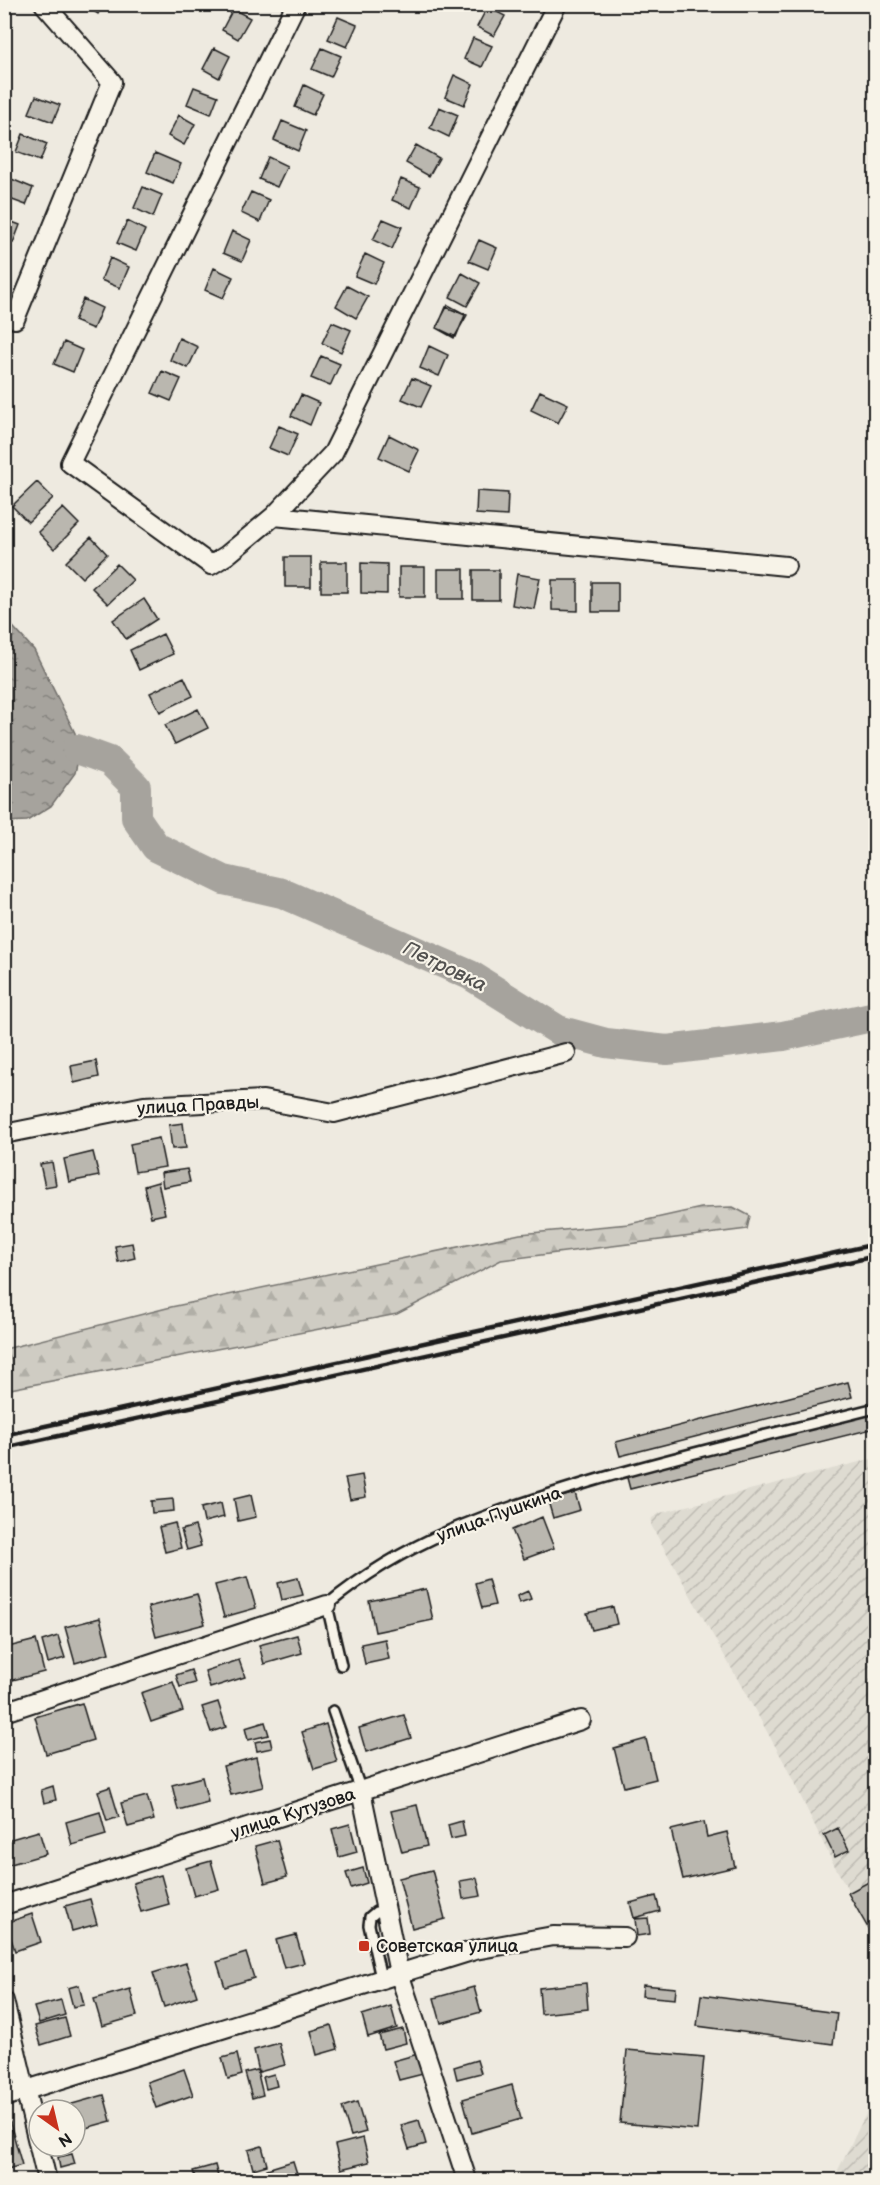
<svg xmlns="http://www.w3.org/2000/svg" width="880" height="2185" font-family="'Balsamiq Sans',sans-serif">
  <defs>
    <pattern id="industrial-furrows" width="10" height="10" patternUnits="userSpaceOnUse" patternTransform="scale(1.5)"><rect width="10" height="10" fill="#dedbd1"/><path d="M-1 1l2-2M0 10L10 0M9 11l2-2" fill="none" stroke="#bebbb3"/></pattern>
    <pattern id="forest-firs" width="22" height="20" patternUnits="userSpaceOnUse" patternTransform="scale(1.5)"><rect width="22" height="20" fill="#cfccc3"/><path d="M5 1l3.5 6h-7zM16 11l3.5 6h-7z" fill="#b1afa7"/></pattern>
    <pattern id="water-ripples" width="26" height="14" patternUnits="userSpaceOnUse" patternTransform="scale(1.5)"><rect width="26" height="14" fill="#a6a39d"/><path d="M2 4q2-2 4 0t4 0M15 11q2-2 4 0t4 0" fill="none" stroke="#86847f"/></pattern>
  </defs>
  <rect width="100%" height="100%" fill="#eeeae0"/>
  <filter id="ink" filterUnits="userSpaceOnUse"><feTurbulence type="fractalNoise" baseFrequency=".0167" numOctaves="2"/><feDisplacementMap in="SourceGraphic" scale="12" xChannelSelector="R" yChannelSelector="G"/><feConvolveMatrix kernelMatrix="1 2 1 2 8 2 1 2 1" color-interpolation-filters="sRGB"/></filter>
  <g filter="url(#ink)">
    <path fill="url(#industrial-furrows)" d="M875,1458V1938L832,1861L784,1762L651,1525L652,1518L660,1513Z
      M875,2103V2180H833L869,2108Z"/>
    <path fill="url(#forest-firs)" stroke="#767470" stroke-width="1.5" d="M733,1207L750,1216L747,1229L501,1260L397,1314L5,1390V1349L171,1307L520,1234L629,1224L701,1208Z"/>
    <path fill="url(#water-ripples)" stroke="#6f6d69" stroke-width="1.5" d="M4,617L34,650L75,733L78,760L75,773L51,806L27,821L5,822Z"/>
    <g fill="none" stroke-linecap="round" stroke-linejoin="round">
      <path stroke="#a6a39d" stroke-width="30" d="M77,749L110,761L136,787V818L156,847L224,880L282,893L470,975L558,1030L606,1043L667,1050L783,1036L876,1016"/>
    </g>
    <path fill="#bab7af" stroke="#1c1c1c" stroke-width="1.5" d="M82,4H103L98,14Z
      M489,4L502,5L497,12L505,16L494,36L477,27Z
      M233,9L250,18L238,39L222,30Z
      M338,17L357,25L347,47L328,39Z
      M473,38L492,46L482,67L464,59Z
      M214,48L230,56L219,78L203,69Z
      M322,48L341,56L331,77L312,69Z
      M454,75L473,84L464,105L445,97Z
      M304,85L323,94L313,115L295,107Z
      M194,87L218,96L211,114L187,104Z
      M36,96L60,105L53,122L29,113Z
      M439,107L458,115L449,137L430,128Z
      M179,115L195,124L184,145L168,136Z
      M282,121L306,131L298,151L274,140Z
      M23,134L47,144L40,161L16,152Z
      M416,145L439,158L429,176L406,163Z
      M155,153L181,164L173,183L147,172Z
      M268,157L287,166L277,187L259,179Z
      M9,178L33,188L26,205L4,197V190Z
      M401,179L420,187L411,208L392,200Z
      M143,187L162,195L153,217L134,208Z
      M251,192L269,200L260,222L241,213Z
      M4,219L20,225L13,243L4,240Z
      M383,219L402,227L392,249L373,240Z
      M127,221L145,230L136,251L117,243Z
      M232,231L251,240L242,261L223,253Z
      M479,240L497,248L488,269L469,261Z
      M365,254L384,263L374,284L355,276Z
      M110,258L129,267L120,288L101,280Z
      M214,268L233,277L223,298L205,290Z
      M462,273L480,283L467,306L450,297Z
      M347,286L368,297L356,318L336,306Z
      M83,299L102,308L93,329L74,321Z
      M448,305L467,315L454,338L436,328Z
      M446,307L465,315L456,337L437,328Z
      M332,322L351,330L341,352L322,343Z
      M179,338L198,347L188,368L170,360Z
      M64,342L82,350L73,372L54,364Z
      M429,346L448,355L439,376L420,368Z
      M321,356L340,364L330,386L311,378Z
      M162,371L181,379L171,401L152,393Z
      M412,378L431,386L421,407L402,399Z
      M540,391L568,404L558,423L531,410Z
      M301,395L319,403L310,425L291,416Z
      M279,426L298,434L288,456L269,448Z
      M389,435L419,450L409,471L379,457Z
      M37,482L53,498L28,522L12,506Z
      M477,491L508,493L507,516L476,514Z
      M63,508L79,524L54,549L38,532Z
      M91,537L107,554L82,578L66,562Z
      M285,557H311V587H285Z
      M321,562H347V592H321Z
      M361,563L387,564V594L361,593Z
      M117,564L133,580L108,604L92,588Z
      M399,567H425V597H399Z
      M438,569H464V599H438Z
      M473,570H499V600H473Z
      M517,574L540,578L534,609L512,605Z
      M552,580H578V611L552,610Z
      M592,582H618V612H592Z
      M144,599L157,619L126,639L113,620Z
      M163,634L173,654L139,670L130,650Z
      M184,677L193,696L160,712L150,693Z
      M198,709L208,728L175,744L165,725Z
      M96,1061L99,1077L74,1083L71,1066Z
      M183,1123L186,1148L172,1149L169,1125Z
      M159,1138L165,1167L135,1172L130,1144Z
      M93,1152L99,1176L69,1182L64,1159Z
      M52,1162L56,1185L45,1187L40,1164Z
      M187,1169L190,1182L163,1187L161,1173Z
      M158,1182L165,1214L151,1217L144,1186Z
      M132,1243L135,1258L118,1262L115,1246Z
      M848,1382L852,1397L620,1456L616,1442Z
      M876,1411V1428L630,1489L626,1474Z
      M362,1475L366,1497L350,1500L345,1478Z
      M575,1493L580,1510L553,1518L548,1501Z
      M251,1495L256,1517L238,1521L234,1499Z
      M173,1499L174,1511L152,1513L151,1501Z
      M221,1503L224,1517L204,1522L201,1508Z
      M542,1517L554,1548L524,1559L512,1530Z
      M175,1523L181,1548L165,1552L159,1527Z
      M195,1526L201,1546L187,1550L181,1530Z
      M247,1577L256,1608L224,1617L215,1585Z
      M298,1578L303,1595L282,1600L278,1583Z
      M488,1579L495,1605L482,1608L475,1583Z
      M426,1589L433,1620L375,1632L369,1601Z
      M528,1591L531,1599L519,1603L517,1596Z
      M197,1594L205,1624L156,1637L148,1607Z
      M613,1607L617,1624L592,1630L587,1613Z
      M100,1618L109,1653L75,1663L65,1627Z
      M297,1635L302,1653L264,1664L259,1645Z
      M58,1636L65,1658L48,1663L42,1641Z
      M385,1639L389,1659L365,1664L361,1644Z
      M36,1640L44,1672L5,1682L4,1648Z
      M239,1660L245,1677L210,1688L205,1671Z
      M191,1670L195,1683L180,1687L176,1675Z
      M173,1682L183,1711L151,1722L141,1693Z
      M218,1702L226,1727L211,1732L202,1707Z
      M82,1703L93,1740L46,1754L35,1717Z
      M404,1715L411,1738L366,1752L359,1728Z
      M265,1722L269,1735L248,1740L245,1728Z
      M326,1724L337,1762L314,1769L302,1732Z
      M270,1739L272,1748L257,1751L255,1742Z
      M646,1739L656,1779L624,1787L614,1748Z
      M256,1757L263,1787L231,1795L223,1766Z
      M202,1777L208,1802L178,1810L172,1785Z
      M53,1786L56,1800L44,1803L41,1790Z
      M110,1787L119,1817L107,1821L98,1791Z
      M147,1796L154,1820L128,1827L121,1803Z
      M417,1805L427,1846L402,1852L391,1811Z
      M100,1812L106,1835L72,1845L66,1822Z
      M462,1821L465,1836L451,1839L448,1825Z
      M704,1822L707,1837L727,1832L735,1867L683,1879L671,1830Z
      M350,1824L357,1852L339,1857L332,1829Z
      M838,1828L849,1850L835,1857L824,1835Z
      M39,1831L46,1854L4,1866V1841Z
      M277,1840L287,1877L265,1883L255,1846Z
      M211,1861L219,1889L194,1896L186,1868Z
      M363,1868L367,1883L351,1888L346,1873Z
      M432,1870L445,1919L412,1928L399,1878Z
      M161,1875L169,1904L141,1912L133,1883Z
      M477,1878L481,1896L463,1899L460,1881Z
      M876,1878V1942L848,1893Z
      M656,1896L660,1911L634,1918L630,1903Z
      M90,1899L97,1924L72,1931L65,1906Z
      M32,1914L41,1942L15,1951L6,1923Z
      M648,1918L650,1934L637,1936L635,1919Z
      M296,1935L304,1963L284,1968L276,1940Z
      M246,1953L254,1978L225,1987L217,1962Z
      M186,1963L197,1996L164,2007L153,1973Z
      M586,1983L588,2009L541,2014L539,1988Z
      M79,1985L84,2005L73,2007L68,1988Z
      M643,1985L676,1988L675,1999L642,1996Z
      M474,1987L481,2012L441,2023L434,1998Z
      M130,1989L137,2016L102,2026L94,1999Z
      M701,1995L837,2013L833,2044L697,2026Z
      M61,2000L65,2015L39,2023L34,2007Z
      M391,2006L397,2028L368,2037L362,2015Z
      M65,2018L70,2036L41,2045L35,2026Z
      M331,2025L338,2049L317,2055L311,2031Z
      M403,2029L406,2043L383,2049L379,2035Z
      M279,2043L285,2065L259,2072L254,2050Z
      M627,2050L704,2057L697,2130L620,2123Z
      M237,2054L242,2075L228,2079L222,2058Z
      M418,2054L423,2074L399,2080L393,2061Z
      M477,2060L481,2073L457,2079L454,2067Z
      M184,2069L193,2095L156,2108L147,2082Z
      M257,2070L263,2095L252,2098L245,2073Z
      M274,2074L277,2086L266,2089L263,2077Z
      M512,2085L521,2119L472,2133L463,2099Z
      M104,2095L111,2121L75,2131V2110H66L65,2106Z
      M357,2102L366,2132L351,2136L342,2107Z
      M8,2116L22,2165L4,2170V2117Z
      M419,2120L426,2144L409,2149L401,2125Z
      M363,2138L369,2162L341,2169L335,2145Z
      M262,2146L267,2165L253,2169L248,2150Z
      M72,2154L75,2164L60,2168L58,2157Z
      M293,2161L299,2180H271L267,2169Z
      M215,2165L219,2180H196L193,2171Z"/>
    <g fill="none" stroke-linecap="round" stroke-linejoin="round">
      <g stroke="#1c1c1c" stroke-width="14">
        <path id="service" d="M341,1665L327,1605C405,1540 493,1511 589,1482C683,1454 780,1432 876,1408
          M333,1711L361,1791
          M381,1978L369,1925L370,1917L376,1912L386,1911"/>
      </g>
      <g stroke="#1c1c1c" stroke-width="22">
        <path id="minor" d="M296,4L70,463L211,565L227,555L274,516L333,453L557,4
          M15,319L112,82L44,4
          M274,516L786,566
          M4,1134L144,1106L263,1100L334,1113L566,1053
          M4,1712L327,1605
          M361,1791L399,1973L467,2180
          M4,1905L581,1720
          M4,2001L47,2180
          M4,2097L475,1950L553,1936L625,1937"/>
      </g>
      <use href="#service" stroke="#f7f3e8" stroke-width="9"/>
      <use href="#minor" stroke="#f7f3e8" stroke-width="18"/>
      <path stroke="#1c1c1c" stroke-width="4.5" d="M4,1435L876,1244
        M4,1448L876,1256"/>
    </g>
  </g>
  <rect fill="#c8321e" stroke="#f7f3e8" stroke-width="2" x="358" y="1940" width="12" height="12" rx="3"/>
  <g text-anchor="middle" stroke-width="4.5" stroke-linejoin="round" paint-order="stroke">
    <g font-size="18" fill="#1c1c1c" stroke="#f7f3e8">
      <text transform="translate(198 1105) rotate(-3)" y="6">улица Правды</text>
      <text transform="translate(499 1514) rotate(-20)" y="6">улица Пушкина</text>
      <text transform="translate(293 1813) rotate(-18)" y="6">улица Кутузова</text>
    </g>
    <g font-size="18" fill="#1c1c1c" stroke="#f7f3e8" text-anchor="start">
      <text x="376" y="1952">Советская улица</text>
    </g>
    <g font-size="20" font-style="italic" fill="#535250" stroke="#f7f3e8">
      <text transform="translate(445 966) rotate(26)" y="7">Петровка</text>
    </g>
  </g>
  <rect width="880" height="2185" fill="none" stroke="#f7f3e8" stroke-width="24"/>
  <rect x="12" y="12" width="856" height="2161" fill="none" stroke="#1c1c1c" stroke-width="2" filter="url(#ink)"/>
  <g transform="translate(57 2128) rotate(146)"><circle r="28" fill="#f7f3e8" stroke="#9f9d96" stroke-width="1.5"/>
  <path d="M0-4.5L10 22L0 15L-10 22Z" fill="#c8321e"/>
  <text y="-9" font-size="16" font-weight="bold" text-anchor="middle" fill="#1c1c1c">N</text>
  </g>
</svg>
